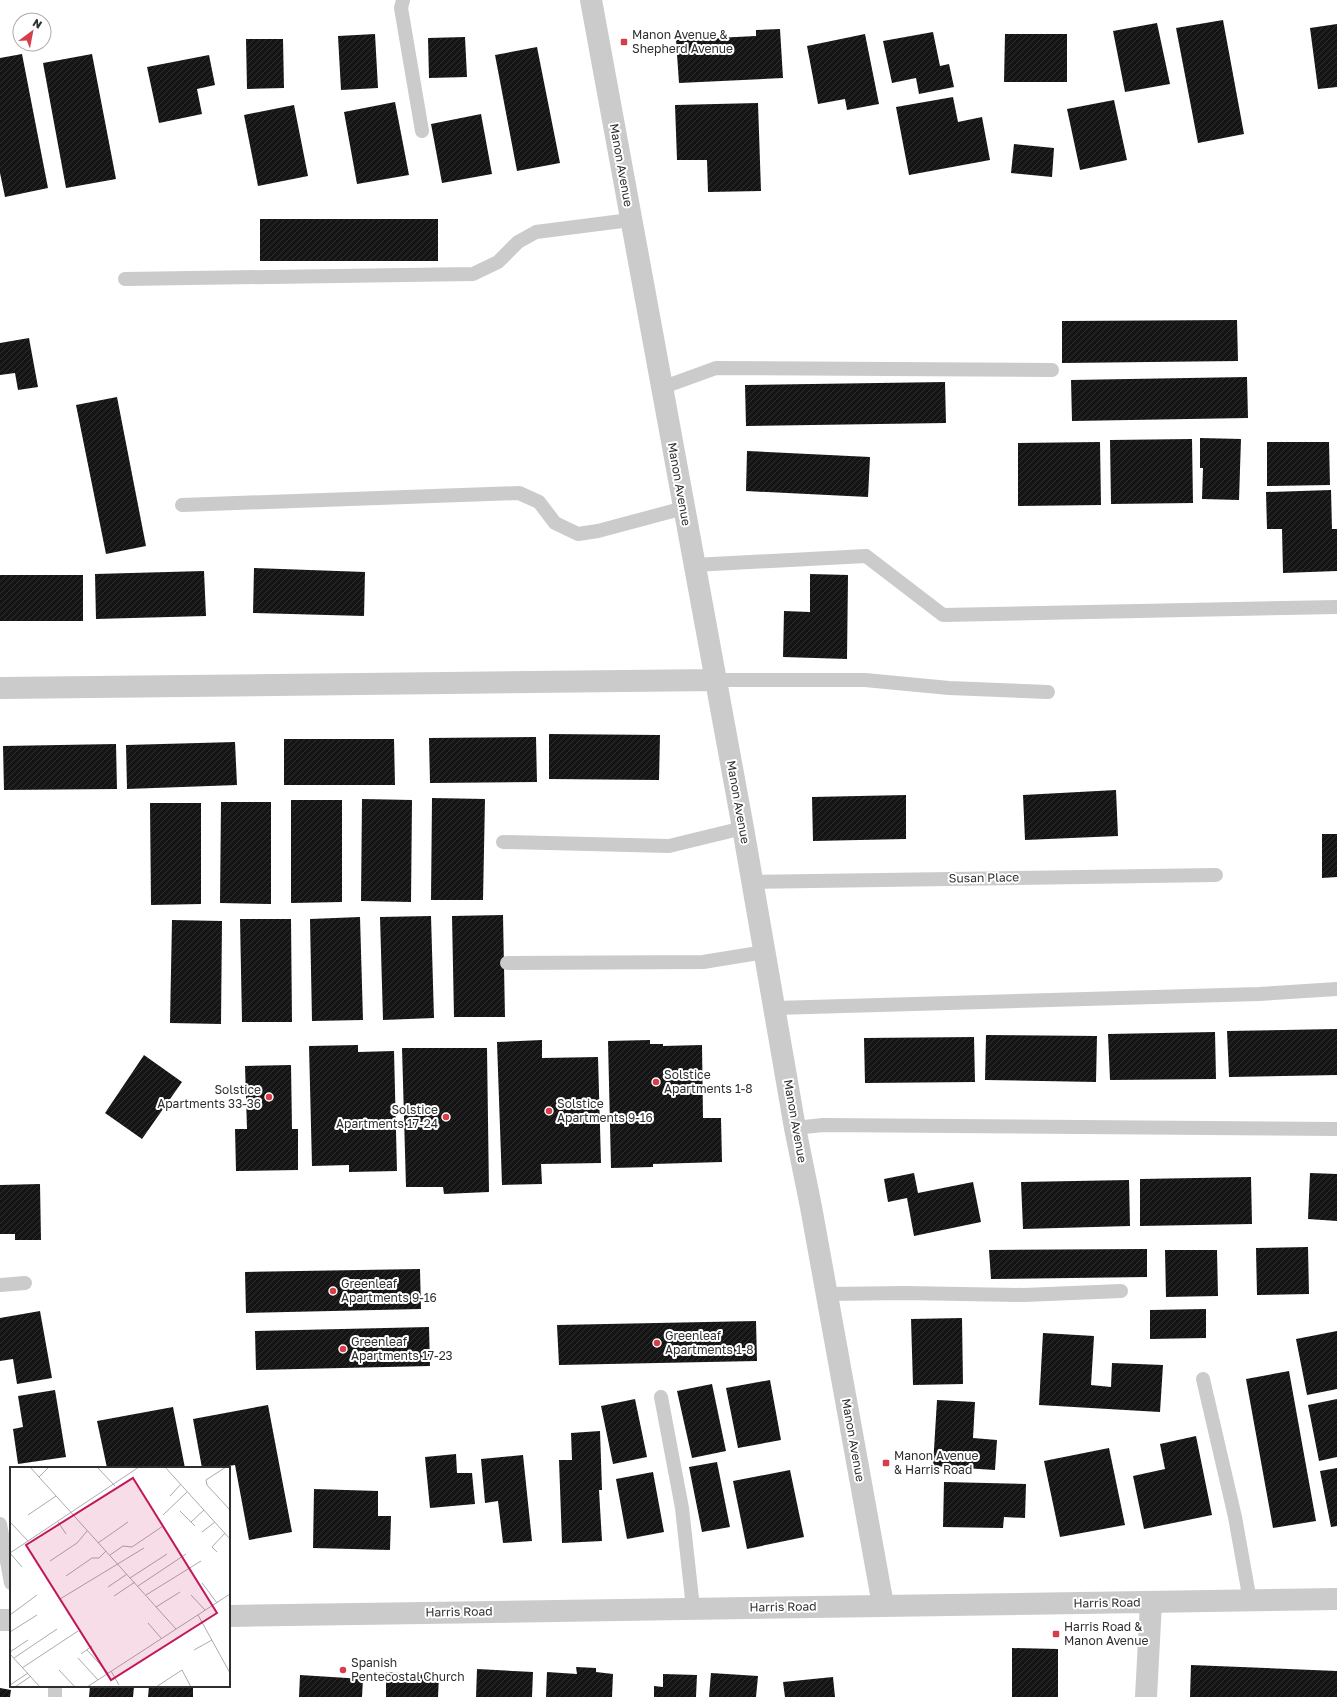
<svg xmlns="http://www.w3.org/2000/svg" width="1337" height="1697" font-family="'Golos Text',sans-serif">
  <defs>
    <pattern id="building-hatch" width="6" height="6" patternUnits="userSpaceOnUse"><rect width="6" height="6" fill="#151515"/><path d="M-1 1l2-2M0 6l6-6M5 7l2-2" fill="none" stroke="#2f2f2f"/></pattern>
  </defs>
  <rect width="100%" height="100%" fill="#fff"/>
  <path fill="url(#building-hatch)" d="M1223,20L1244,134L1198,143L1176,28Z
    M1157,23L1170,84L1125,92L1113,31Z
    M1337,24V87L1318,89L1310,28Z
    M780,29L783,78L679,83L676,40L756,36V30Z
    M933,32L940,66L949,64L954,87L919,94L916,78L892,83L883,41Z
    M375,34L378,88L341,90L338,36Z
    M865,34L879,104L847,110L845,99L818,104L807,46Z
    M1005,34H1067V82H1004Z
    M465,37L467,77L429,78L428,38Z
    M246,39H283L284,88L247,89Z
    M537,47L560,163L517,171L495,55Z
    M22,54L48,188L5,197L0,173V58Z
    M92,54L116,179L66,188L43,63Z
    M209,55L215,85L197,89L202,114L159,123L147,67Z
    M953,97L958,122L982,117L990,160L909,175L896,107Z
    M1114,100L1127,160L1080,170L1067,109Z
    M395,102L409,175L357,184L344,112Z
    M758,103L761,191L708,192L707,160H677L675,105Z
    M294,105L308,176L258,186L244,115Z
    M481,114L492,174L442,183L431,124Z
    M1014,144L1054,148L1052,177L1011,173Z
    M260,219H438V261H260Z
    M1237,320L1238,361L1062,363V321Z
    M29,338L38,387L18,390L15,373L0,375V343Z
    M1247,377L1248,418L1072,421L1071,380Z
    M945,382L946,423L746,426L745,385Z
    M117,397L146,546L106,554L76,405Z
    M1200,438L1241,439L1239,500L1202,499L1203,468H1200Z
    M1192,439L1193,503L1111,504L1110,440Z
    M1100,442L1101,505L1018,506V443Z
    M1267,442H1329L1330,485L1267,486Z
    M747,451L870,457L868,497L746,491Z
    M1331,490L1332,529H1337V571L1283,573L1282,529H1267L1266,492Z
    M254,568L365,572L364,616L253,613Z
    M204,571L206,616L96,619L95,574Z
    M810,574L848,575L847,659L783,657L784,611L810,612Z
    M0,575H83V621H0Z
    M549,734L660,735L659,780L549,779Z
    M536,737L537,782L430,783L429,738Z
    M284,739H394L395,785H284Z
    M235,742L237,785L127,789L126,745Z
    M116,744L117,789L4,790L3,746Z
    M1116,790L1118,836L1025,840L1023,795Z
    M906,795V839L813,841L812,797Z
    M432,798L485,799L483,900H431Z
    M362,799L412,800L411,902L361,901Z
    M291,800H342V902L291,903Z
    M221,802H271V904L220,903Z
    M150,803H201V904L151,905Z
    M1322,834H1337V877L1322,878Z
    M503,915L505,1017H454L452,916Z
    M431,916L434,1018L383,1020L380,917Z
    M360,917L363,1020L312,1021L310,919Z
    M240,919H291L292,1022H242Z
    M172,920L222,921L221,1024L170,1023Z
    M1337,1029V1075L1229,1077L1227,1031Z
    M1215,1032L1216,1079L1110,1080L1108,1034Z
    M986,1035L1097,1036L1096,1082L985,1080Z
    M974,1037L975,1082L865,1083L864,1038Z
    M542,1040V1058L598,1057L601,1163L541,1164L542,1184L502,1185L497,1042Z
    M650,1040V1044H663V1046L702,1045L703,1118H721L722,1162L653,1164V1167L611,1168L608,1041Z
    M358,1045V1052L394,1051L397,1171L349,1172V1165L312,1166L309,1046Z
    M402,1048H487L489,1192L444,1194L443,1187H406Z
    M144,1055L182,1082L142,1139L105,1113Z
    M291,1065L292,1129H298V1170L236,1171L235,1129H247L245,1066Z
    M914,1173L918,1193L973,1182L981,1222L914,1236L907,1198L888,1202L884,1179Z
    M1310,1173L1337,1174V1221L1308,1219Z
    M1251,1177L1252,1224L1140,1226V1179Z
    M1129,1180L1130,1226L1023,1229L1021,1182Z
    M40,1184L41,1240H15V1234H0V1185Z
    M1308,1247L1309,1294L1257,1295L1256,1248Z
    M1147,1249V1277L991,1279L989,1250Z
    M1165,1250H1217L1218,1296L1166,1297Z
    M420,1269L421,1309L246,1313L245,1272Z
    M1206,1309V1338L1150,1339V1310Z
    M40,1311L52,1378L17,1384L13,1359L0,1361V1318Z
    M962,1318L963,1384L913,1385L911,1319Z
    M756,1321L757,1361L559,1365L557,1325Z
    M429,1327L430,1366L256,1370L255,1331Z
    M1337,1331V1389L1307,1395L1296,1339Z
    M1043,1333L1094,1336L1091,1385L1111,1387L1112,1363L1163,1365L1160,1412L1039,1405Z
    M1289,1371L1316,1521L1273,1528L1246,1379Z
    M770,1380L781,1440L738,1448L726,1388Z
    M712,1384L726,1451L692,1458L677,1391Z
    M55,1390L66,1457L18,1464L13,1429L23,1427L18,1396Z
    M635,1399L647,1457L613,1464L601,1406Z
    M1337,1399V1457L1319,1461L1308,1405Z
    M937,1400L975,1402L973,1438L997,1440L995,1470L933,1466Z
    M268,1405L292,1532L249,1540L235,1465L216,1468H202L193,1419Z
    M173,1407L185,1468H139V1467L107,1468L97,1421Z
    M600,1431L602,1490H599L602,1541L562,1543L559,1460H572L571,1433Z
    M1196,1436L1212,1515L1144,1529L1133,1476L1165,1469L1160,1444Z
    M1109,1448L1125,1525L1060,1537L1044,1461Z
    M456,1454L457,1473H472L475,1504L430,1508L425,1457Z
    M523,1455L532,1541L503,1543L498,1501L485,1503L481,1459Z
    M717,1462L730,1527L702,1532L689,1467Z
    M1337,1468V1526L1331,1527L1320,1471Z
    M790,1470L804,1537L747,1549L733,1481Z
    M653,1472L664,1532L627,1539L616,1479Z
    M944,1482L1026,1484L1025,1518L1004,1517L1003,1528L943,1527Z
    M314,1489L378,1491V1516H391L390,1550L313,1548Z
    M1012,1648L1058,1649V1697H1012Z
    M1191,1665L1337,1671V1697H1190Z
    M576,1667L596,1668V1672L613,1674L612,1697H546L547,1672L577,1674Z
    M477,1669L533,1672L532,1697H476Z
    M386,1672L439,1676L438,1697H386Z
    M711,1673L758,1676L756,1697H709Z
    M663,1674L697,1675L696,1697H654V1686L663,1687Z
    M300,1675L363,1679L362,1697H299Z
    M833,1677L835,1697H785L783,1682Z
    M90,1686L134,1687L133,1697H89Z
    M149,1686H193V1697H148Z
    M0,1688L11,1690L10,1697H0Z"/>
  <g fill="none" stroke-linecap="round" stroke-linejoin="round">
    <path stroke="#cbcbcb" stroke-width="14" d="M403,0L401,8L422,131
      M125,279L473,274L498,262L518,242L536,232L630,220
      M661,388L716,368L1052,370
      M182,505L519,493L539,502L555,523L578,534L598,531L684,508
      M694,565L866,556L943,615L1337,607
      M715,680H865L949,688L1048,692
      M503,842L669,846L743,828
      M752,882L1216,875
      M507,963L703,962L765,952
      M775,1008L1259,994L1337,989
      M795,1128L823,1125L1337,1129
      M0,1285L25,1283
      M827,1294L905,1293L1024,1295L1121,1291
      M1203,1379L1235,1517L1250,1601
      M661,1397L682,1508L693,1608
      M0,1524L11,1583
      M55,1697V1686"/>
    <path stroke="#cbcbcb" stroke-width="22" d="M591,0L743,828L795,1128L811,1207L883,1605
      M1,688L715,680
      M229,1616L1337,1599
      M0,1620H11
      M1146,1697L1151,1603"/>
  </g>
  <g fill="#d73e4b" stroke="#fff" stroke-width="1.5">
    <rect x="620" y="38" width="8" height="8" rx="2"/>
    <circle cx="656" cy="1082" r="4"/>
    <circle cx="269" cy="1097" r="4"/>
    <circle cx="549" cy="1111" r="4"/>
    <circle cx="446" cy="1117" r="4"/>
    <circle cx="333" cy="1291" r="4"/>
    <circle cx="657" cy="1343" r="4"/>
    <circle cx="343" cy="1349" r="4"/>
    <rect x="882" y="1459" width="8" height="8" rx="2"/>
    <rect x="1052" y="1630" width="8" height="8" rx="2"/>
    <circle cx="343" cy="1670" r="4"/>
  </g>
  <g text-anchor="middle" stroke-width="4" stroke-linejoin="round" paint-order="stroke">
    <g font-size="12" fill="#2e2e2e" stroke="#fff" text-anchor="start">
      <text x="632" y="39">Manon Avenue &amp;<tspan x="632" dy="14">Shepherd Avenue</tspan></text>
      <text x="664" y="1079">Solstice<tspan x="664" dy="14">Apartments 1-8</tspan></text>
      <text x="261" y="1094" text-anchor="end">Solstice<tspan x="261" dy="14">Apartments 33-36</tspan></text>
      <text x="557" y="1108">Solstice<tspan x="557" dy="14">Apartments 9-16</tspan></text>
      <text x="438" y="1114" text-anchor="end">Solstice<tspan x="438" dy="14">Apartments 17-24</tspan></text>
      <text x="341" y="1288">Greenleaf<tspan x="341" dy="14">Apartments 9-16</tspan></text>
      <text x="665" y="1340">Greenleaf<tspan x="665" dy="14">Apartments 1-8</tspan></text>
      <text x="351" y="1346">Greenleaf<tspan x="351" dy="14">Apartments 17-23</tspan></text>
      <text x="894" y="1460">Manon Avenue<tspan x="894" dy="14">&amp; Harris Road</tspan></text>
      <text x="1064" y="1631">Harris Road &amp;<tspan x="1064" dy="14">Manon Avenue</tspan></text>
      <text x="351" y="1667">Spanish<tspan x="351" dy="14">Pentecostal Church</tspan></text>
    </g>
    <g font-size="12" fill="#2e2e2e" stroke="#fff">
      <text transform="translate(621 165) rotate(80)" y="4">Manon Avenue</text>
      <text transform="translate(679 484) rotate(80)" y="4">Manon Avenue</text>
      <text transform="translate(738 802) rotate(80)" y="4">Manon Avenue</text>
      <text transform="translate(984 878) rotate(-1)" y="4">Susan Place</text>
      <text transform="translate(795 1121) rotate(80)" y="4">Manon Avenue</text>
      <text transform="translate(853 1440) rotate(80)" y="4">Manon Avenue</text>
      <text transform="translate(1107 1603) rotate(-1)" y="4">Harris Road</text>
      <text transform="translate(783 1607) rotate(-1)" y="4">Harris Road</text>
      <text transform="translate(459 1612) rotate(-1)" y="4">Harris Road</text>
    </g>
  </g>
  <g transform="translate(10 1467)">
    <rect width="220" height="220" fill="#fff"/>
    <path fill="none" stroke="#ababab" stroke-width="1" d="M20,0L166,162M87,0L105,19M155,0L220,72M216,0L196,13L197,18L220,43M29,10L39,0M160,29L171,17M170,44L185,59M18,48L46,29M153,48L177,25M48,55L56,67M181,55L194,43M1,56L18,74M192,65L205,55M88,76L118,55M207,85L202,80L215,66M0,86L129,0M0,86L12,100M100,88L113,79L122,80L153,59M40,94L67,76L77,64M56,109L82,91H89L96,84M120,111L157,87M192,116L207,136M128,119L176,87M98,120L117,107M136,128L191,94M181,128L195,143M104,129L125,115M50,132L134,81M146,140L170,125M0,148L27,128M188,148L220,206M138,156L151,171M0,165L27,148M77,183L98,206M184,183L202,173M0,185L18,173M0,187L30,220M71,187L82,179M4,191L47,162M68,191L88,213M12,201L68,164M49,203L65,220M101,204L109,218M0,218L18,206M5,220L21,209M77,220L220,127M146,220L172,203L181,220"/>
    <path fill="#c2185b" fill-opacity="0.15" stroke="#c2185b" stroke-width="2" d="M123,11L207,146L101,213L16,78Z"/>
    <rect width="220" height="220" fill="none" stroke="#2e2e2e" stroke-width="2"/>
  </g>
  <g transform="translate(32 32) rotate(32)"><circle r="19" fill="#ffffff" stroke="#ababab"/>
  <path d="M0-3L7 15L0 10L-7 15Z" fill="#d73e4b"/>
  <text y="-6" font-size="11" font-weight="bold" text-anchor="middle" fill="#2e2e2e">N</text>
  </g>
</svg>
